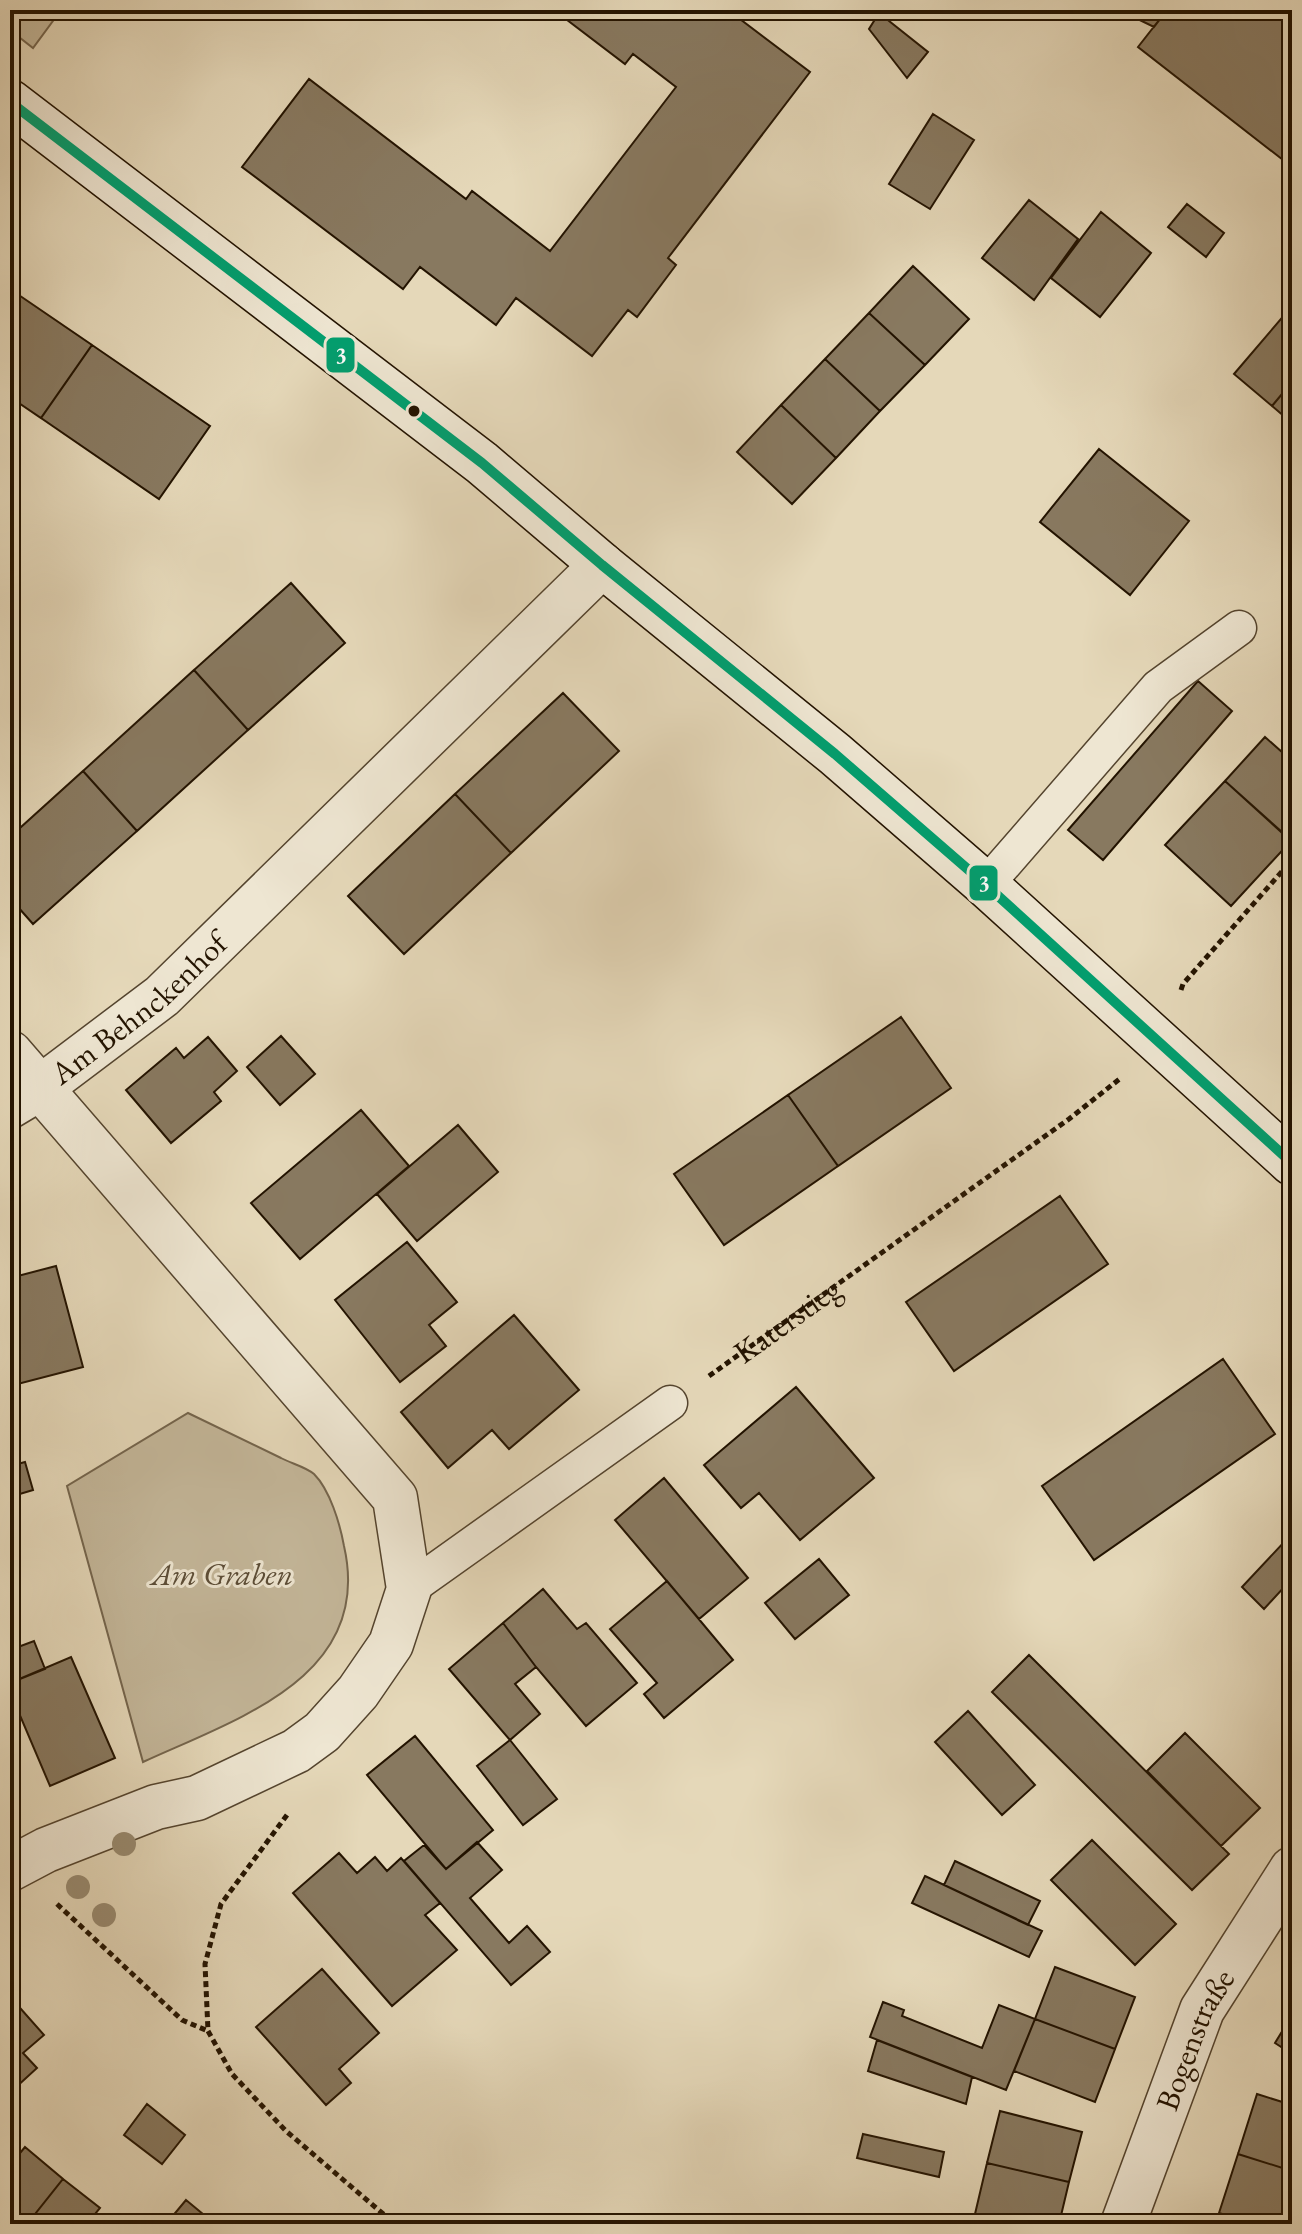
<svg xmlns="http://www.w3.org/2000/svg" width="1302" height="2234" font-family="'EB Garamond',serif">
  <rect width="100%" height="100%" fill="#e5d8b9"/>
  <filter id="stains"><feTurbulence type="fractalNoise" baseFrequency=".0025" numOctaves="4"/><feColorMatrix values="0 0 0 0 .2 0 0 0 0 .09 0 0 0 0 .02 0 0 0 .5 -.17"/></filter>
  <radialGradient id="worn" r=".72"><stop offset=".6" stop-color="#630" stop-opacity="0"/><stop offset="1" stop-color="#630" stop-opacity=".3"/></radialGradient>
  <path fill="#c4b79a" stroke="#74654d" stroke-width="2" d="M10,10H61L33,48L10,30Z
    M188,1413C219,1428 250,1443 281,1458C290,1463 306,1467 314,1474C330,1490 340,1524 344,1546C374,1677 236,1719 143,1762L67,1486Z"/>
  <path fill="#887960" stroke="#231300" stroke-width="2" d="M554,10H728L810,72L668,258L676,265L637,317L628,310L592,356L516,298L496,325L420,267L403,289L242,167L309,79L466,199L472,191L550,251L676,87L633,54L625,64Z
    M1119,10H1167L1154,27Z
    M1167,10H1271L1292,27V167L1138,47Z
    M879,13L928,52L907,78L869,29Z
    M933,114L974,140L930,209L889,184Z
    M1029,200L1078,239L1034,300L982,258Z
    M1187,204L1224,233L1206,257L1168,227Z
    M1101,212L1151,253L1100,317L1051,278Z
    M913,266L969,319L925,365L869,313Z
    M10,289L92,345L41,418L10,397Z
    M1292,306V382L1272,406L1234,374Z
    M869,313L925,365L880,411L825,359Z
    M92,345L210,426L159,499L41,418Z
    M825,359L880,411L836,458L781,405Z
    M1292,382V423L1272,406Z
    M781,405L836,458L792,504L737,452Z
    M1099,449L1189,521L1130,595L1040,522Z
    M291,583L345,643L248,730L194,670Z
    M194,670L248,730L137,831L83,771Z
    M1198,681L1232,711L1103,860L1068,830Z
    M563,693L619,751L511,853L455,794Z
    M1265,737L1292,761V821L1282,832L1225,781Z
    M83,771L137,831L33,924L10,898V837Z
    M1225,781L1291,841L1231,906L1165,845Z
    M455,794L511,853L404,954L348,896Z
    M901,1017L951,1088L838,1166L788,1095Z
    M281,1036L315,1074L280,1105L247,1067Z
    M208,1037L237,1071L214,1092L221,1101L171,1143L126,1090L176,1048L184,1058Z
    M788,1095L838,1166L724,1245L674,1174Z
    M361,1110L409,1166L300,1259L251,1203Z
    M458,1125L498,1172L417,1241L377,1194Z
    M1060,1196L1108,1264L954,1371L906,1302Z
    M407,1242L457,1302L429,1325L446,1346L400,1382L335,1300Z
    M56,1266L83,1367L10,1386V1278Z
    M514,1315L579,1390L509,1449L492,1430L448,1468L401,1412Z
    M1223,1359L1275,1434L1094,1560L1042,1486Z
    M796,1387L874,1478L800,1540L759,1493L741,1508L704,1465Z
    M25,1462L33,1490L10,1497V1466Z
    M664,1478L748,1578L699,1619L615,1520Z
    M1287,1539L1292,1544V1592L1286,1585L1264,1609L1242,1587Z
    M819,1559L849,1595L795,1639L765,1603Z
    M667,1581L733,1660L664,1718L644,1694L657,1683L610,1629Z
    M543,1589L577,1629L586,1623L637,1683L586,1726L536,1667L503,1623Z
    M503,1623L536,1667L515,1684L540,1714L510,1740L449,1669Z
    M34,1641L45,1669L10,1683V1650Z
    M1029,1655L1229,1854L1192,1890L992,1692Z
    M71,1657L115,1758L50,1786L10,1692V1683Z
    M968,1711L1035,1785L1002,1815L935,1742Z
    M1185,1733L1260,1808L1221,1846L1147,1771Z
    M415,1736L493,1830L446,1869L367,1775Z
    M510,1740L557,1799L523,1825L477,1766Z
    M1092,1840L1176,1924L1135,1965L1051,1880Z
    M477,1842L502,1870L470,1898L509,1943L527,1926L550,1952L511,1985L404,1861L424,1845L446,1869Z
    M339,1853L357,1873L375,1857L387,1871L401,1858L440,1903L425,1915L457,1950L392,2006L293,1893Z
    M955,1861L1040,1901L1028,1925L944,1885Z
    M925,1876L1042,1931L1029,1957L912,1903Z
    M1055,1967L1135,1997L1115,2049L1035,2019Z
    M322,1969L379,2033L339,2069L351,2083L326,2105L256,2027Z
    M13,2000L44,2035L23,2053L37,2068L14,2089L10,2084V2003Z
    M883,2002L904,2010L902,2016L982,2048L999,2005L1035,2019L1006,2090L870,2037Z
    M1292,2015V2054L1275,2043Z
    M1035,2019L1115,2049L1095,2102L1014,2071Z
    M877,2040L972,2077L966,2104L868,2071Z
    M1257,2094L1292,2105V2171L1238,2154Z
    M147,2104L185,2135L162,2164L124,2135Z
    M1000,2111L1082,2132L1069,2182L987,2163Z
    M863,2134L944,2152L939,2177L857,2158Z
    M25,2147L63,2179L27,2224H10V2165Z
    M1238,2154L1292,2171V2224H1254L1219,2213Z
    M987,2163L1069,2182L1059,2224H1015L975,2214Z
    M63,2179L100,2208L87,2224H30L28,2223Z
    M186,2200L215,2224H166Z"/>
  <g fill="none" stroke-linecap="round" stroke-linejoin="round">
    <g stroke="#54442e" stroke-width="37">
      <path id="lane" d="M986,885L1158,687L1239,628
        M409,1589L670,1403"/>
    </g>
    <g stroke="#54442e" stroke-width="47">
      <g id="street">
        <path d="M10,1053L395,1498L409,1589L391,1644L358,1692L322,1732L296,1751L197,1798L156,1807L46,1850L10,1869"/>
        <path id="s2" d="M10,1106L40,1088L162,996L602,565"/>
        <path id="s3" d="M1123,2224L1202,2010L1292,1869"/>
      </g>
    </g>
    <g stroke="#231300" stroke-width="47">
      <path id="secondary" d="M10,102L482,463L602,565L835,754L986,885L1292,1163"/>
    </g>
    <g stroke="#231300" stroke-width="5" stroke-dasharray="6 4" stroke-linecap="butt">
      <path d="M1181,990L1183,984L1292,860"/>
      <path id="s1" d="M709,1376L1069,1119L1122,1077"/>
      <path d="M287,1815L221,1904L205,1964L208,2031L232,2074L286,2131L395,2224"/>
      <path d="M57,1904L182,2020L208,2031"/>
    </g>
    <use href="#lane" stroke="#eee6d2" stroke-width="34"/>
    <use href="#street" stroke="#eee6d2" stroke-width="44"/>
    <use href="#secondary" stroke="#eee6d2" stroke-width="44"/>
    <g stroke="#eee6d2" stroke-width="16">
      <path id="bus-1" d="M10,102L482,463L602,565L835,754L986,885L1292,1163"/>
    </g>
    <use href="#bus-1" stroke="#009f6f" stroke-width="10"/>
  </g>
  <g fill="#998b71">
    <circle cx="124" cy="1844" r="12"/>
    <circle cx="78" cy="1887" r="12"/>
    <circle cx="104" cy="1915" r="12"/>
  </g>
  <circle fill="#231300" stroke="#eee6d2" stroke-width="3" cx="414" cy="411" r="7"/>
  <g text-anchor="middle" stroke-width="6" stroke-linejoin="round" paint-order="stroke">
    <g font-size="32" fill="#231300" stroke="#eee6d2">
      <text dy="11" stroke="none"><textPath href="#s2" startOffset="162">Am Behnckenhof</textPath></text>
      <text dy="11" stroke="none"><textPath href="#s1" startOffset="96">Katerstieg</textPath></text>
      <text dy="11" stroke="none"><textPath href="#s3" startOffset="198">Bogenstraße</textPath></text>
    </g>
    <g font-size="32" font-style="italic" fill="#5b4c36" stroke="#eee6d2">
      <text x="222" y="1585">Am Graben</text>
    </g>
  </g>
  <g stroke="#eee6d2" stroke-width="3">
    <rect x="325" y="336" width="31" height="38" rx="8" fill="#009f6f"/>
    <rect x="968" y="864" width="31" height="38" rx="8" fill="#009f6f"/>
  </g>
  <g font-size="22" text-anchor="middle" font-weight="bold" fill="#fff">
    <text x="341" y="363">3</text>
    <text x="984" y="891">3</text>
  </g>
  <rect width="1302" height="2234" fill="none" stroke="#e5d8b9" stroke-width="40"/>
  <rect x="12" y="12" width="1278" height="2210" fill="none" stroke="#231300" stroke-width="4"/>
  <rect x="20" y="20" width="1262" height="2194" fill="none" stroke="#231300" stroke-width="2"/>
  <rect width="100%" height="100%" filter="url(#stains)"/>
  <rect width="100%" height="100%" fill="url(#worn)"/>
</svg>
